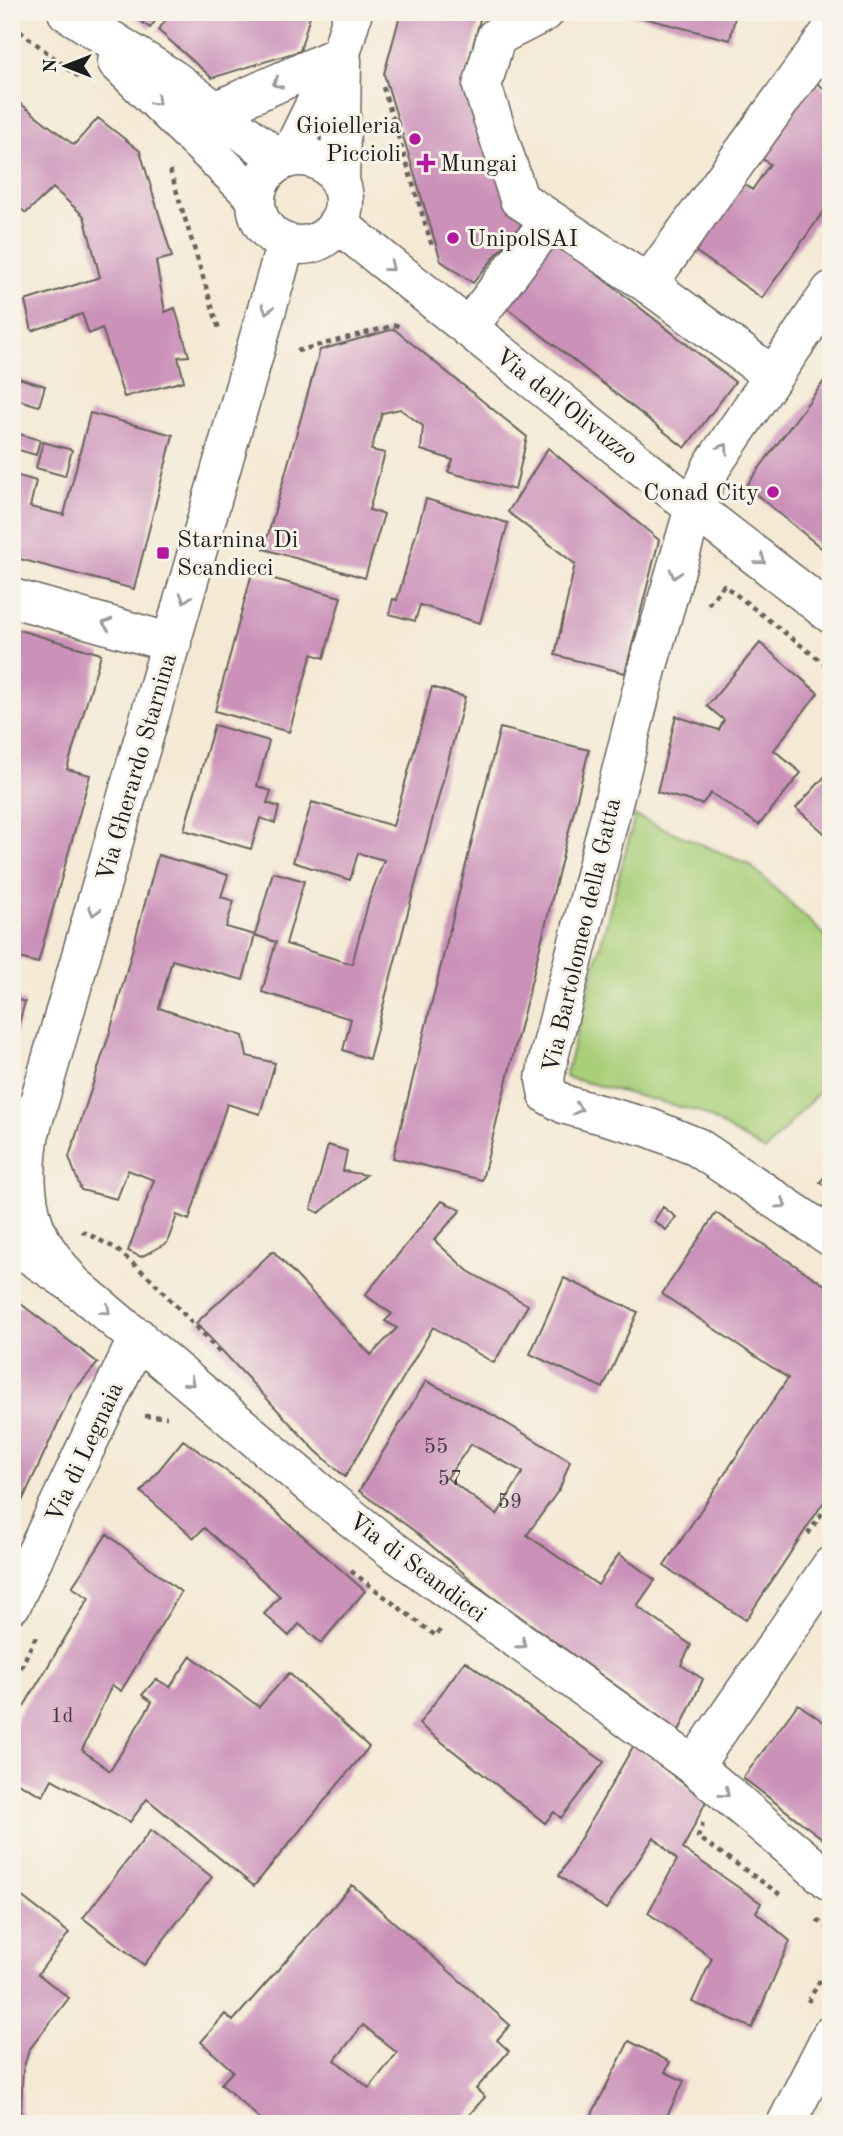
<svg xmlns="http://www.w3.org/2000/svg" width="843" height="2136" font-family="'Old Standard TT',serif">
  <rect width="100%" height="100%" fill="#f7f3e8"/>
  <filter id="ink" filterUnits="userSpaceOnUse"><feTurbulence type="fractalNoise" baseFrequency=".0143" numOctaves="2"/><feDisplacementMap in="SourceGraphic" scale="14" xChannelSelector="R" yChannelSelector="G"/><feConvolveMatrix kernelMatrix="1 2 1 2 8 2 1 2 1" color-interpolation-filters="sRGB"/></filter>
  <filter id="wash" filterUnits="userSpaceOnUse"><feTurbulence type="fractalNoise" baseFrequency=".00686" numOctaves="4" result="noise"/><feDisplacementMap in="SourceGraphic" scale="28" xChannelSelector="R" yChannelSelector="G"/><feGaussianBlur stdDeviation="1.57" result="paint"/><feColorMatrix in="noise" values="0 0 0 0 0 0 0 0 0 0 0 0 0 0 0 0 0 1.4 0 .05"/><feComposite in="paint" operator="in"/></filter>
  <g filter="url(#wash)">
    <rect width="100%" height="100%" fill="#f4e9d4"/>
    <path fill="#a9cf79" stroke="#62764a" stroke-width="2" d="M635,816L750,865L831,941V1079L765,1151L700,1112L565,1077Z"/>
    <g id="blocks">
      <path fill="#cb91b9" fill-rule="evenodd" d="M129,12H162L150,28Z
        M172,12H311L300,51L212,78L158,30Z
        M401,12H482L464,80L526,219L473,283L441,261L384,74Z
        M620,12H736L730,40Z
        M831,81V201L762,298L695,251L743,183L752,190L770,164L761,158L815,82L825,89Z
        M12,97L74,145L98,118L140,151L172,257L156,261L165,312L175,308L189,356L178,357L184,381L124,397L102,328L89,334L82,314L32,331L25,301L100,277L84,216L53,188L26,213L12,202Z
        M552,239L735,382L685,448L502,304Z
        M394,329L527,437L515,490L448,472L453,460L421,450L423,426L400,409L382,413L371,450L385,453L369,510L384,514L365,578L264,549L320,350Z
        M12,361L18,363L13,379H12Z
        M831,372V556L746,486Z
        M18,378L45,386L39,406L12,398Z
        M90,413L173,435L134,589L12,557V474L36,481L30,507L64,515Z
        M12,432L40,440L36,455L12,448Z
        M43,442L72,450L65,476L36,468Z
        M548,448L659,540L625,673L555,655L575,564L508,512Z
        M426,499L508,523L480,623L420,605L415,621L389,614L393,599L397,600Z
        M252,573L341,597L324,658L312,654L289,732L215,711Z
        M12,628L101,654L67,769L90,775L38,963L12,956V773L17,754L12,753Z
        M760,643L818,693L774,750L801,773L759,825L711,793L702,804L657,792L676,716L719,730L724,720L707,706Z
        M432,687L465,697L369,1059L343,1050L351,1019L262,992L276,942L255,935L273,872L304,881L286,944L352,964L369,900L384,860L358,853L350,880L293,862L312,802L393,826Z
        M214,725L269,741L257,786L271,791L267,803L279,807L275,823L260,818L251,849L184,830Z
        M500,728L589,750L482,1180L393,1158Z
        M828,773L831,776V839L796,808Z
        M158,855L228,875L221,897L234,901L226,927L255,935L243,980L172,960L159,1008L243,1036L247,1056L275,1063L260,1114L227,1104L189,1220L177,1215L167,1243L141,1257L128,1251L154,1180L128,1170L117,1199L81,1190L69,1157L110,1032Z
        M12,998L25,1002L13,1044H12Z
        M328,1145L347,1151L343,1171L366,1175L319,1213L311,1209Z
        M831,1169V1191L820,1182Z
        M442,1201L461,1210L434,1240L468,1271L528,1305L494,1363L433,1327L345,1477L315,1450L196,1323L273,1251L371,1355L397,1328L385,1321L392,1314L365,1295Z
        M663,1207L676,1217L666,1230L654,1221Z
        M716,1213L831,1289V1491L746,1620L664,1566L788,1378L662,1294Z
        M564,1278L638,1312L603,1388L530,1354Z
        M21,1304L98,1363L72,1393L12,1523V1318Z
        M426,1381L491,1414L570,1461L560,1488L527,1535L598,1585L619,1554L655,1580L637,1606L691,1645L681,1665L703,1679L679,1731L487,1593L413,1530L359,1491ZM471,1444L523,1472L497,1515L447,1478Z
        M183,1440L243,1483L365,1591L321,1643L299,1624L289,1636L264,1614L280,1596L204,1528L194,1538L141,1492Z
        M107,1534L181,1592L121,1691L112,1685L82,1750L110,1771L152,1702L142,1695L156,1679L170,1687L191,1656L259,1707L289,1673L369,1747L254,1886L147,1799L130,1822L52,1779L43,1796L12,1780V1726L89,1598L72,1587Z
        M465,1661L604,1762L561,1818L554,1812L545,1823L419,1724Z
        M798,1704L831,1727V1845L743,1778Z
        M634,1745L706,1801L683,1849L761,1903L756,1912L790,1941L752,2028L692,2002L712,1958L648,1913L677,1860L654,1837L606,1909L559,1876Z
        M151,1830L212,1877L144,1965L83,1918Z
        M352,1885L510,2025L497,2040L509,2051L476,2089L485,2097L461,2124H266L221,2084L233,2071L201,2042L225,2014L233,2021ZM363,2025L397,2053L369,2088L335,2060Z
        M12,1889L69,1933L38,1974L69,1998L29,2050L23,2070L20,2124H12Z
        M629,2041L670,2062L665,2072L684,2081L663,2124H587Z"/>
    </g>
  </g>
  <g filter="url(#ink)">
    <use href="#blocks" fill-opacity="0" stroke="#68645c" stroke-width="2"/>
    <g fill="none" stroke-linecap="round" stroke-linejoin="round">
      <g stroke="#68645c" stroke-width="41">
        <path id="minor" d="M67,12L173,79L280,160
          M545,12L496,37L482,86L519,199L648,284L773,376
          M117,62L256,198
          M215,111L338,56
          M289,157L343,47L353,12
          M256 201a44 44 0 1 1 88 0a44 44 0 1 1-88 0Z
          M340,185L342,60
          M337,223L694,508L831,614
          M648,284L831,31
          M831,291L712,466L694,508L647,669L548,1061L545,1080L548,1095L566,1105L650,1128L697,1147L831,1237
          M468,328L550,220
          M12,598L172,643
          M12,1243L73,1284L320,1493L391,1549L694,1766L831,1882
          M73,1284C62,1270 49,1256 41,1240C24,1209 24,1167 30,1133L286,243
          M12,1604L138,1337
          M694,1766L831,1566
          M786,2124L831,2035"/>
      </g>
      <path stroke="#68645c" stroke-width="4.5" stroke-dasharray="5 5" stroke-linecap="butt" d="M12,25L80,78
        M383,87L432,246
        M170,170L219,329
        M297,351L396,325L400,327
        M708,604L724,585L831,669
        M82,1231L115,1248L151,1279L221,1354
        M145,1416L167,1417
        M808,1534L831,1500
        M351,1571L436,1636L440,1630
        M12,1686L36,1636
        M703,1823L698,1837L781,1895
        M817,1920L831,1930
        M808,2002L831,1960"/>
      <use href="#minor" stroke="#fff" stroke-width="38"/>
    </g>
    <defs><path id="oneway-chevron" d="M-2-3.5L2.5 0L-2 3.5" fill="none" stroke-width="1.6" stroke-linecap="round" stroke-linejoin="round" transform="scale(1.75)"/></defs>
    <g stroke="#999">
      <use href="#oneway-chevron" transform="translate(277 83) rotate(156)"/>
      <use href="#oneway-chevron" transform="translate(156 101) rotate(44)"/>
      <use href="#oneway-chevron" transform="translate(390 267) rotate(39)"/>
      <use href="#oneway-chevron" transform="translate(267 309) rotate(106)"/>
      <use href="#oneway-chevron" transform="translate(724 448) rotate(-56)"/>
      <use href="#oneway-chevron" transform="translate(761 560) rotate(38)"/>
      <use href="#oneway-chevron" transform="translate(675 574) rotate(106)"/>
      <use href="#oneway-chevron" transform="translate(185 598) rotate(107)"/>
      <use href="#oneway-chevron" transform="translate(107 624) rotate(-165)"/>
      <use href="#oneway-chevron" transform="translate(94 911) rotate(106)"/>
      <use href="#oneway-chevron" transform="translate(578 1109) rotate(15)"/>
      <use href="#oneway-chevron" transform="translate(782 1204) rotate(34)"/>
      <use href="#oneway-chevron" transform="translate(106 1310) rotate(40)"/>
      <use href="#oneway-chevron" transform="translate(190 1382) rotate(41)"/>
      <use href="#oneway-chevron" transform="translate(522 1644) rotate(35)"/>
      <use href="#oneway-chevron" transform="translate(725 1793) rotate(40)"/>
    </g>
  </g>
  <g fill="#b5179e" stroke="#f7f3e8" stroke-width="2.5">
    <circle cx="415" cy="139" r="7"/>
    <path d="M422.5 152.5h7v7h7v7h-7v7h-7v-7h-7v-7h7z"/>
    <circle cx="453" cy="238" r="7"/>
    <circle cx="773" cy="492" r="7"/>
    <rect x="156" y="546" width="14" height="14" rx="3.5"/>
  </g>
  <g text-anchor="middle" stroke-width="6" stroke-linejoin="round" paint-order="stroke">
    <g font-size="21" fill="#483943">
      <text x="436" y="1453">55</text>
      <text x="450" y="1485">57</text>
      <text x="510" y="1508">59</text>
      <text x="62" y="1722">1d</text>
    </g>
    <g font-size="24" fill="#1c1c1c" stroke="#f7f3e8" text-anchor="start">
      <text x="401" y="133" text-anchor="end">Gioielleria<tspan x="401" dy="28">Piccioli</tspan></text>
      <text x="440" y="171">Mungai</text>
      <text x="467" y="246">UnipolSAI</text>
      <text x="759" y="500" text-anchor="end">Conad City</text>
      <text x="177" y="547">Starnina Di<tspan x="177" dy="28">Scandicci</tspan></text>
    </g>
    <g font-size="24" fill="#1c1c1c" stroke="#f7f3e8">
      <text transform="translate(567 406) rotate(38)" y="8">Via dell'Olivuzzo</text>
      <text transform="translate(136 767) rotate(-74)" y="8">Via Gherardo Starnina</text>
      <text transform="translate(581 935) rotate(-77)" y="8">Via Bartolomeo della Gatta</text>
      <text transform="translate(84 1452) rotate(-65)" y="8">Via di Legnaia</text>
      <text transform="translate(418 1567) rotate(37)" y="8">Via di Scandicci</text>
    </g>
  </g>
  <rect width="843" height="2136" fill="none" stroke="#f7f3e8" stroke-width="42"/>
  <g transform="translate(66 66) rotate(270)" stroke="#f7f3e8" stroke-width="5" paint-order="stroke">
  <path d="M0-5L12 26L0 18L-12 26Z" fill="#1c1c1c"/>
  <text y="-10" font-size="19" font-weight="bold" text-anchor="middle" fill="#1c1c1c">N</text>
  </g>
</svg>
